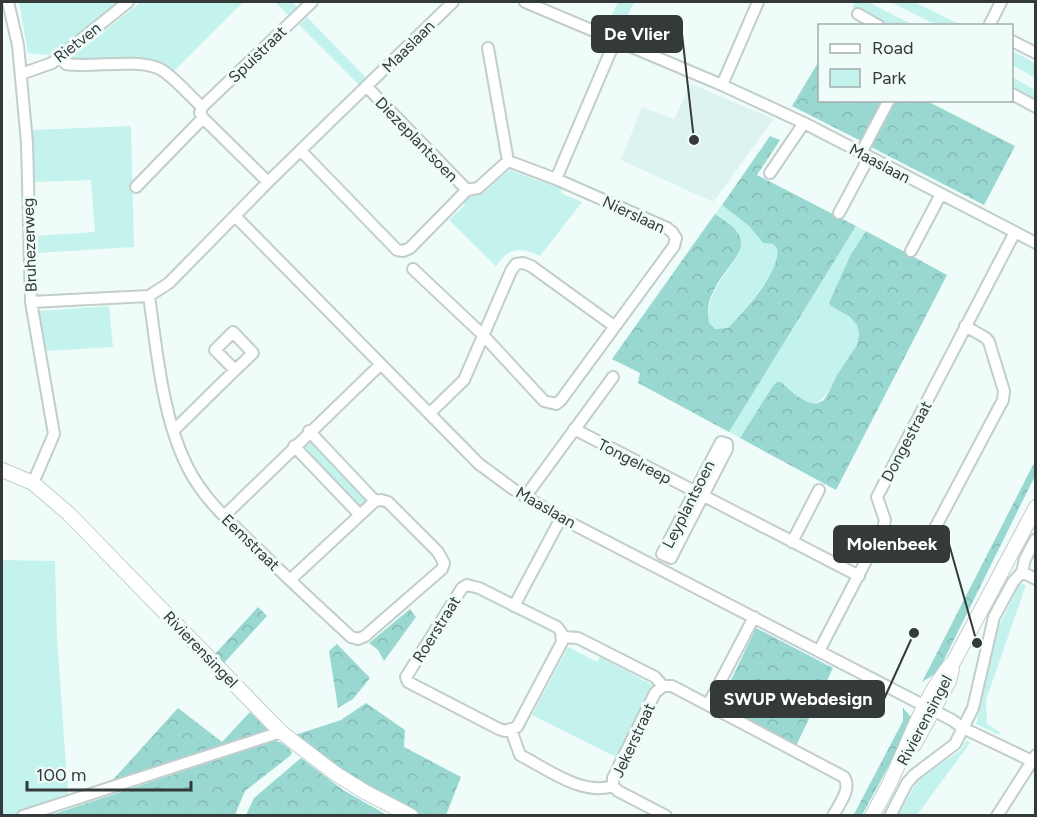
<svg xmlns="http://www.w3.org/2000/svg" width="1037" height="817" font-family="Figtree,sans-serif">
  <defs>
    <pattern id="forest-crowns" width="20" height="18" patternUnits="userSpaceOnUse" patternTransform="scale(1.5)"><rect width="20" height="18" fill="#99d8d0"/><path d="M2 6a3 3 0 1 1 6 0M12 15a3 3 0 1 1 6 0" fill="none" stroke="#84bab3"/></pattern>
  </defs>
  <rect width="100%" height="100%" fill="#effcfa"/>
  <path fill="#ddf3ef" d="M691,84L774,119L713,202L621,160L642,107L674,119Z"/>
  <path fill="#c3f3ec" d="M19,2H122L56,56L28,53Z
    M141,2H243L173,72L164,63L63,64Z
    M275,2H292L301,11L292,19Z
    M618,2H634L619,34L606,28Z
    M855,2H868L913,25H891L852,7Z
    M891,2H914L961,25H936Z
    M307,17L367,79L360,86L299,25Z
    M1012,51L1035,63V78L1012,65Z
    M1012,77L1035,90V100L1012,88Z
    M131,126L134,247L36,253V236L95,232L91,180L34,182L32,130Z
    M510,170L542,182L544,179L554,183L562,188L561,193L582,202L540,256C522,246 507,248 496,266L449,220L465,205L462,201L467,196H475L481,190L484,193L505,173Z
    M722,205L749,226L763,243L773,244L777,248C779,254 778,260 775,266C771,276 735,326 726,329C718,331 714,327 709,323C705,294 725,276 739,254L727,221L715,214Z
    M856,226L866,231L851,254L831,306C841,312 853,316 857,326C860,332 859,339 857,345C851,358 828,397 816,404C802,402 792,392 781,382L772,387L740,438L729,432Z
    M109,306L113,347L44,351L39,311Z
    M310,440L367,499L358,509L301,449Z
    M2,560L55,561L57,637L68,795C56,805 17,815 2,816Z
    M1022,584L1026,585L986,700L987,724L1000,732L999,735L976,724L998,628L1018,586Z
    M568,647L597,662L600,657L656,687L620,759L532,715Z
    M967,740L970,743L917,815H898L918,780L961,750Z"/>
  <path fill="url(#forest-crowns)" d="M819,61L820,100L882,101L861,141L792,106Z
    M896,100L927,101L1015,146L984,205L871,147Z
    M770,136L780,140L757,175L856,226L729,432L638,383L640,373L612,359L715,214C765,244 731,256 714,290C708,300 707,312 709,323L716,329L728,328C744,312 782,270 777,248L773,244L763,243L749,226L722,205Z
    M866,231L947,275L836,490L740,438L772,387L777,382H781C792,392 802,402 816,404L824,400L830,390L837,375L857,345L859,334L857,325L850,317L831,306L829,303L851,254Z
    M1035,461V476L938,672L922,682Z
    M258,607L267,616L224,663L215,654Z
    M410,609L416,617L384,661L378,650L369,643Z
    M756,628L833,668L796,746L719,705Z
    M337,644L370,678L353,699L338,708L329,651Z
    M366,703L405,730L404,747L461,777L446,815H415L370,791L295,735L341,720Z
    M178,708L222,742L250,712L270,732L110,783Z
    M903,708L912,718L910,727L862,815L853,816L903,721Z
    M274,741C282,741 287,747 292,752L291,755L245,791L235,815H51Z
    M301,758L343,790L387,815H246L254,798Z"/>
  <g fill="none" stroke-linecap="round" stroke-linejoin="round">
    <g stroke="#c2cecc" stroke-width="14">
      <path id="minor" d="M8,2L18,45L27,143L31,302L54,434L33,483
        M525,2L722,85L804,123L1036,243
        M858,14L879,26
        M989,26L1001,2
        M1012,41L1036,53
        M488,48L508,161
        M66,64C93,68 137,58 160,69C173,76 190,96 202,107
        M21,74L52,63L128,2
        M722,85L758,2
        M367,87L467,190
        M1012,94L1036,107
        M301,151L397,250L403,251L410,248L467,190L478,188L508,161L556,179L667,228L672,232L676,238L674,246L561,400L556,404L544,401L483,335L413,269
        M861,153L889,100
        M770,173L804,123
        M556,179L615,41
        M268,182L203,118L200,113L202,107L312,2
        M136,187L203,118
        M839,213L869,157
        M235,216L479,464L513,489L561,518L952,720L963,728L1032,761
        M911,251L941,194
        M149,296C157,351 162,416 187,466C203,499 231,523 258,549C288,579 320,608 351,637L358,639L365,636L442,569L444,563L438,552L388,502L381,500L375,501L290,580
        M31,302L149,296L169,283L268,182L453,2
        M430,413L464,380L511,271L516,264L523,263L531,266L614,326
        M574,429L859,576
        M174,430L228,377L253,353L233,332L215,350L235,370
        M309,431L375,501
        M721,442L727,444V449L671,558L662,554Z
        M294,446L360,515
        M525,497L613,377
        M224,516L380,365
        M877,540C895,550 918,543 934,530L1003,400L1004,391L989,342L986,338L965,326
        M792,542L819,490
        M1022,572L1036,579
        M467,585L479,588L557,627L561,632L562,642L517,727L505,731L499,729L408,682L406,677L462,588Z
        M514,606L561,518
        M563,637L578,638L655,677L663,686
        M819,651L883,528L885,520L877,497L1015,232
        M708,705L754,617
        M511,730L520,755C547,769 582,796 613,786
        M23,816L281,732
        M666,816L618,791L613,786V778L655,693L663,686H672L844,777C852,789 839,804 833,816
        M890,816L907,783L914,775L955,744L973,708L994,617L1013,582L1022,572L1025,559L1036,539
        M997,816L1036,755"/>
    </g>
    <g stroke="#c2cecc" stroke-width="16">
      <path id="tertiary" d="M2,470L33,483L69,514L281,732L336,774L365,792L411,816
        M914,745L949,681L952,669
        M872,816C879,803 886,791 892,778C911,738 924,695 954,661L1036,507"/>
    </g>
    <use href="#minor" stroke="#fff" stroke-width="10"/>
    <use href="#tertiary" stroke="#fff" stroke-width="14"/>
  </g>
  <g text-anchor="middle" stroke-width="6" stroke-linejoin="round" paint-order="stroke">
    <g font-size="16" fill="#343939" stroke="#effcfa">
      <text transform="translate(77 42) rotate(-38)" y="6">Rietven</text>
      <text transform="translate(408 46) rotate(-45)" y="6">Maaslaan</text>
      <text transform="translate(257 54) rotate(-44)" y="6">Spuistraat</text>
      <text transform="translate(417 139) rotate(46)" y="6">Diezeplantsoen</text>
      <text transform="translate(880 163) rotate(28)" y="6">Maaslaan</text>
      <text transform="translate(634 214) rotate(25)" y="6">Nierslaan</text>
      <text transform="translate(29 245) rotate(-92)" y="6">Bruhezerweg</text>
      <text transform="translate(906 441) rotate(-62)" y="6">Dongestraat</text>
      <text transform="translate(635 461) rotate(27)" y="6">Tongelreep</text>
      <text transform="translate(688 504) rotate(-63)" y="6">Leyplantsoen</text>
      <text transform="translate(546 507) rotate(30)" y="6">Maaslaan</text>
      <text transform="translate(251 542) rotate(44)" y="6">Eemstraat</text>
      <text transform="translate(436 629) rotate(-58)" y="6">Roerstraat</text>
      <text transform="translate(201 649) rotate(46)" y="6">Rivierensingel</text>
      <text transform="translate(924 720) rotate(-62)" y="6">Rivierensingel</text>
      <text transform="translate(633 740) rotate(-65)" y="6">Jekerstraat</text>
    </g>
  </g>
  <path fill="none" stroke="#343939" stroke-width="2" d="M694 140L682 34M977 643L949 544M914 633L884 699"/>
  <g fill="#343939" stroke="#effcfa" stroke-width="2">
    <circle cx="694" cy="140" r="6"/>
    <circle cx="977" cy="643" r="6"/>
    <circle cx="914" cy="633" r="6"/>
  </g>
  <g fill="#343939" stroke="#343939" stroke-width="2">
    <rect x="592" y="16" width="90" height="36" rx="6"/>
    <rect x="834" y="526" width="115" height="36" rx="6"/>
    <rect x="711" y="681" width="173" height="36" rx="6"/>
  </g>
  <g font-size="18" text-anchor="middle" font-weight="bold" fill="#fff">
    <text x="637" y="40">De Vlier</text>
    <text x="892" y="550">Molenbeek</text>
    <text x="798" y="705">SWUP Webdesign</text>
  </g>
  <rect width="1037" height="817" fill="none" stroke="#343939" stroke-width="6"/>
  <rect x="818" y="24" width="195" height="78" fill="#effcfa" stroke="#a4aead" stroke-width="1.5"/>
  <rect x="830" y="44" width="30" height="9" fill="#ffffff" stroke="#a4aead" stroke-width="1.5"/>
  <text x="872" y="54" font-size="18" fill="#343939">Road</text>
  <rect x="830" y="69" width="30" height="18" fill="#c3f3ec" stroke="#a4aead" stroke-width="1.5"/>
  <text x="872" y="84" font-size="18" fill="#343939">Park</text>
  <path d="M27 781v9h164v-9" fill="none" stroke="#343939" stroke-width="3"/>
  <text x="36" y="781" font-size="18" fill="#343939" stroke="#effcfa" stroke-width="4.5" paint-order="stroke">100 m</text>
</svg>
